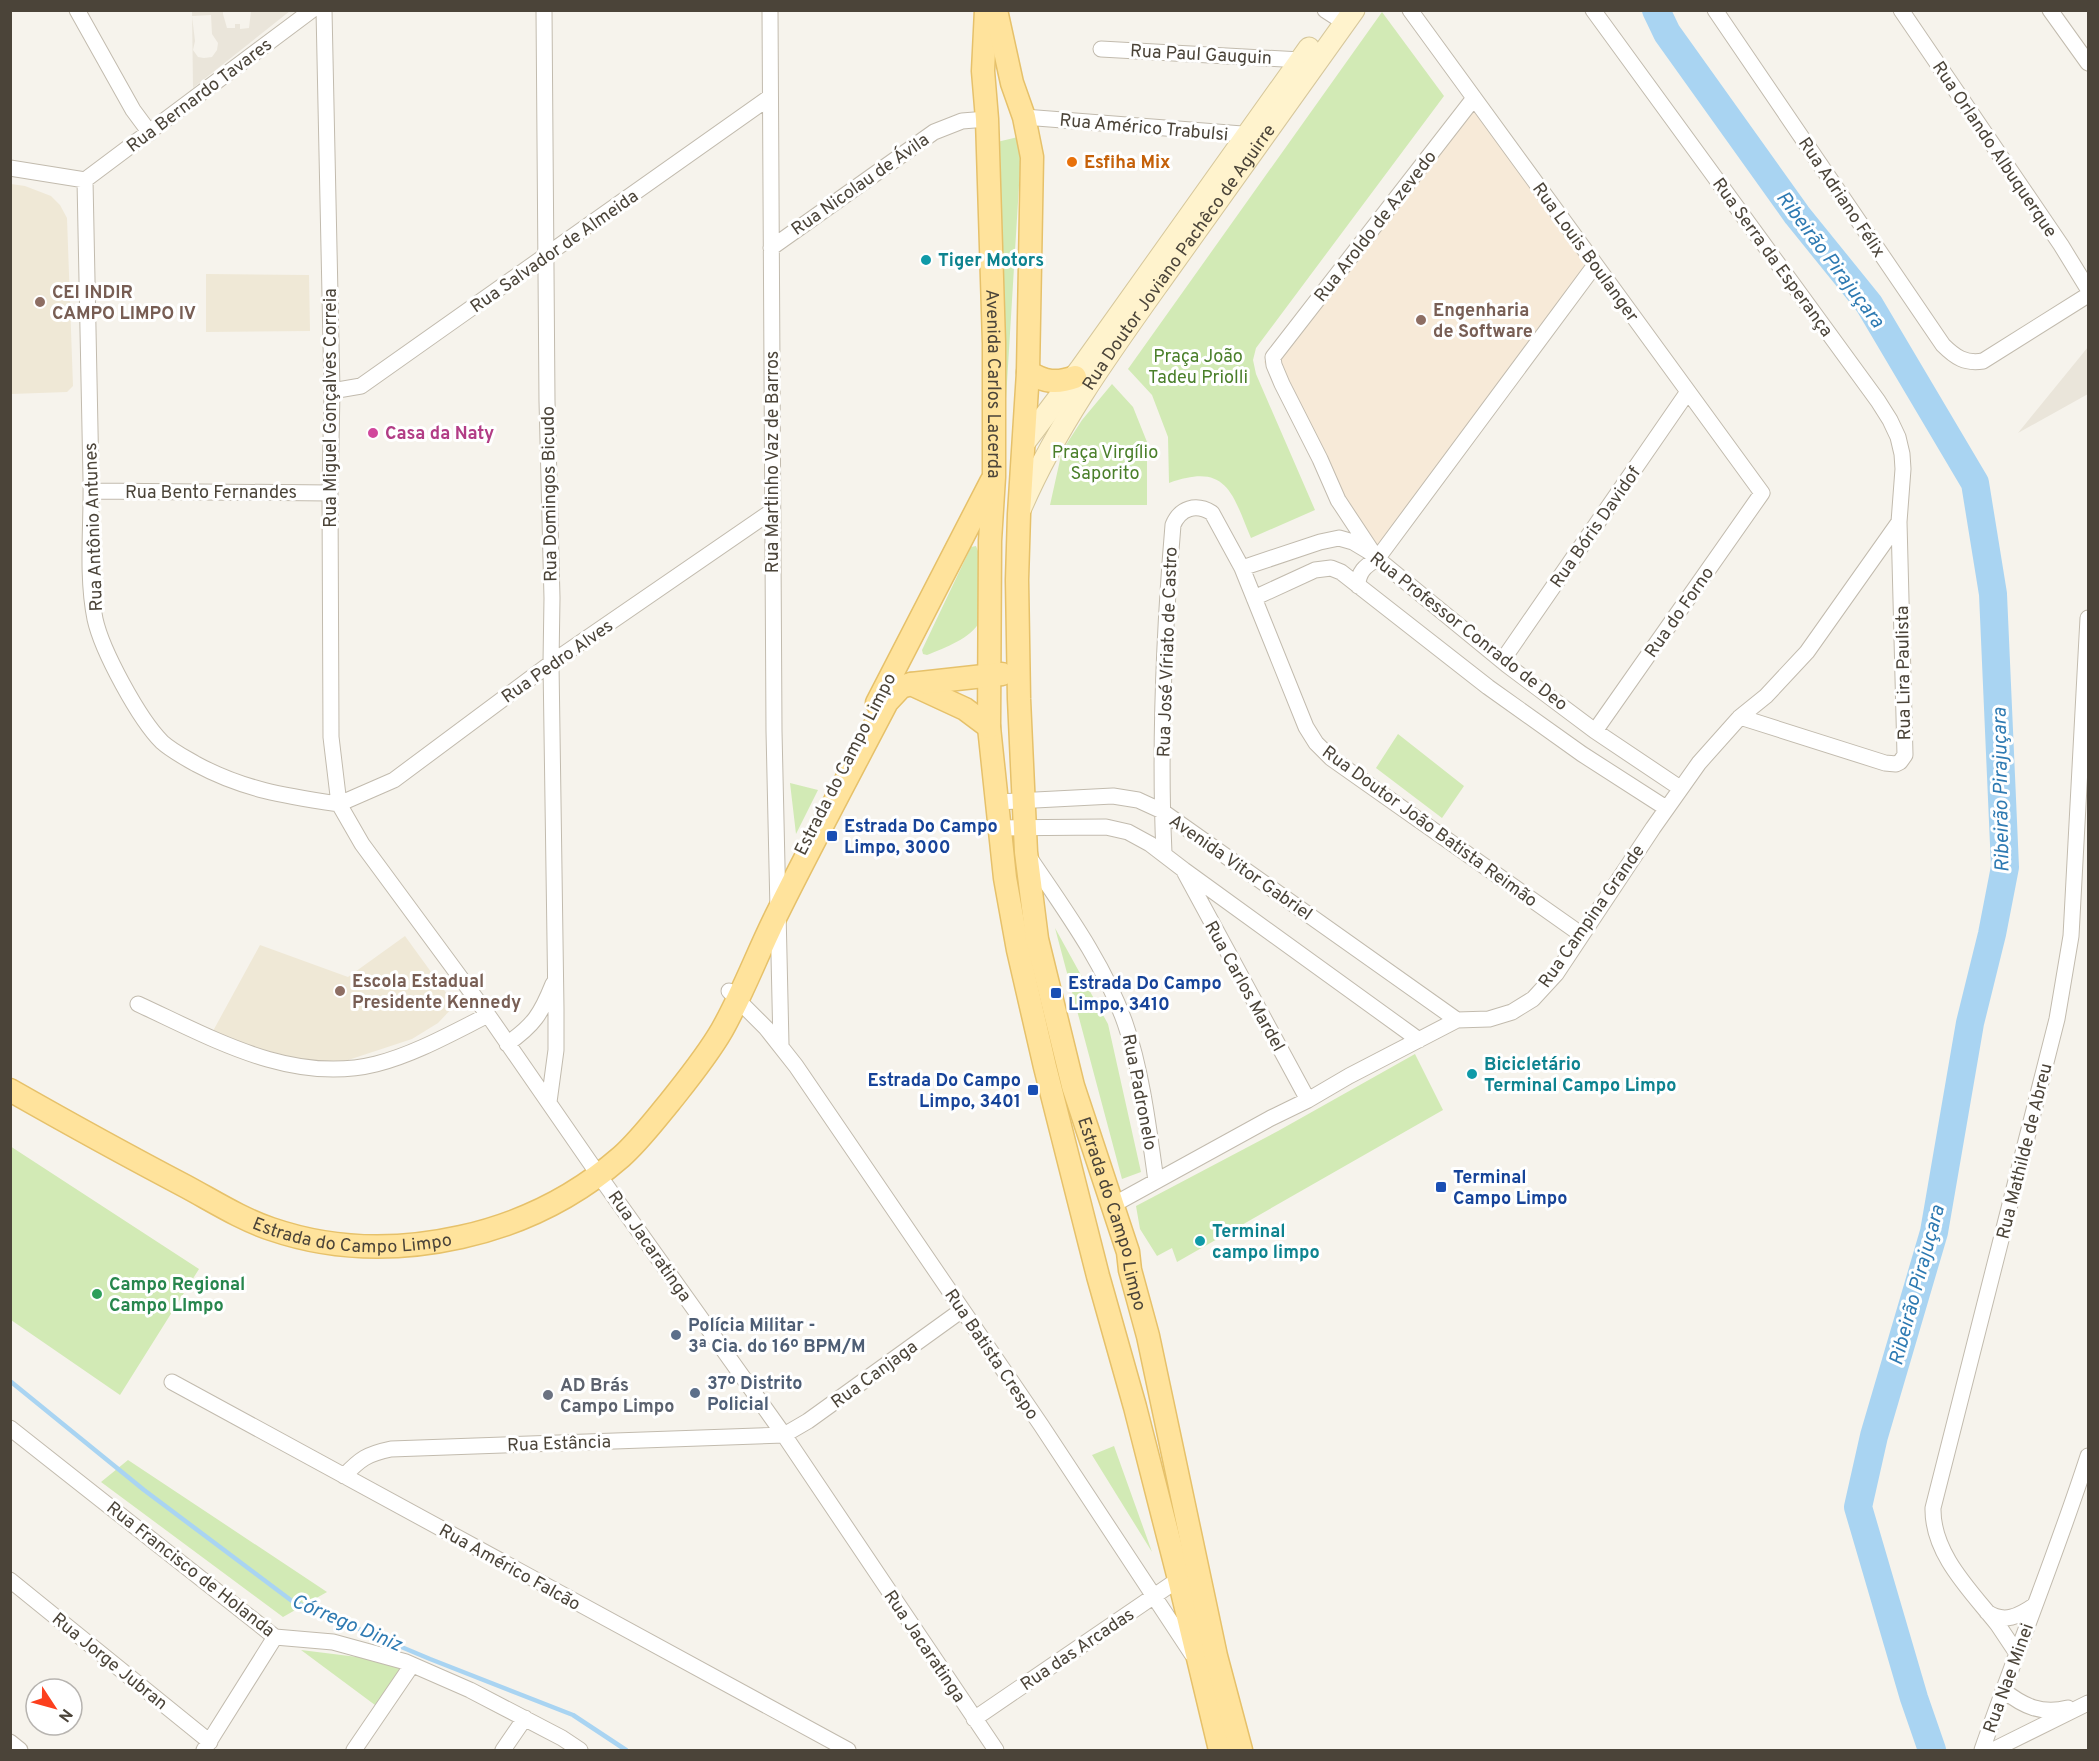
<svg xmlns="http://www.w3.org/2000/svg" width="2099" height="1761" font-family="Overpass,sans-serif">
  <rect width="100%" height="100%" fill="#f6f3ec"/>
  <path fill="#eae5da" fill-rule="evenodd" d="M192,11H225H223V14L227,28H235V24H240V29L249,28L251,11H290L193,88ZM211,15L212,34L218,43L217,50L212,57L204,58L198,57L193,50L195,41L192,16Z
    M2088,347V394L2018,433Z"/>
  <path fill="#f7ead8" d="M1474,98L1595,265L1377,559L1264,362Z"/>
  <path fill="#efe8d6" d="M11,184L25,186L51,196L60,205L67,218L73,386L67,392L11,394Z
    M206,274L309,275L310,331L206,332Z
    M405,936L455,1005L438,1023L412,1039L336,1064L262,1052L213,1031L260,945L348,977Z"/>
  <path fill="#d2eab5" d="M1382,12L1444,96L1256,348L1253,360L1256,374L1315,510L1251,538C1232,493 1227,462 1169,483L1168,437L1152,395L1128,369Z
    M1022,136L1006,399L999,405C1001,317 1006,229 997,142Z
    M1112,384L1133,407L1147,442V505H1050L1062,451L1082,420Z
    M976,546L978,551L980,621C972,638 944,648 927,655L923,654L922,650L971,547Z
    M1398,734L1464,786L1442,818L1376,768Z
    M790,783L818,790L796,834Z
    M1055,928L1108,1024L1141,1172L1122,1179Z
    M1415,1054L1443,1110L1177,1262L1172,1248L1157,1256L1140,1229L1136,1206L1278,1131Z
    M10,1146L199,1269L120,1395L11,1320Z
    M1114,1446L1152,1552L1092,1455Z
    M128,1460L327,1592L283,1617L101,1482Z
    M301,1650L406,1663L375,1705Z"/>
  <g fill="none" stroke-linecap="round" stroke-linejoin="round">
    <path stroke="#a9d4f2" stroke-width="4.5" d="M10,1381L144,1490L292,1601L430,1659L573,1715L626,1750"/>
    <path stroke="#a9d4f2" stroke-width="28" d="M1656,10L1667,33L1797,215L1869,304L1975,483L1993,594L2005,867L1992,934L1970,1023L1934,1232L1874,1436L1858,1507L1914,1698L1932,1750"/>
    <g stroke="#c2bbae" stroke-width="17">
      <path id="minor" d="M77,10L133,110L150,133
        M324,10L332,391L330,493L331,737L339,804L362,844L488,1015L598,1174L784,1435L996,1750
        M544,10L547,401L552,598L551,663L556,1009V1050L549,1102
        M770,10L774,731L781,1045
        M1325,10L1345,23
        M1410,10L1762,493L1595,731
        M1593,10L1878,401L1890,420L1898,437L1902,454L1903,469L1899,522L1905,755L1900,762L1896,764L1885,763L1740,717
        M1715,10L1943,345C1955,357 1965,364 1983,361L2088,295
        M1901,10L2061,245L2088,289
        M2050,10L2088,63
        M1101,49L1301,60
        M1024,117L1255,135
        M10,168L85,180
        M85,180C87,279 89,379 91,479C92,525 86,574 95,619C102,651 139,719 162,742C172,751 184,757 196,764C244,790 286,796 339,804
        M85,180L312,10
        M771,248L934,132L962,121L987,119
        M332,391L361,386L770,97
        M91,491L330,493
        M1377,559L1338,500L1320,459L1282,384L1274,365L1273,357L1474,98
        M1242,568L1320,542L1339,538L1353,542L1368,551L1507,665L1595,731L1680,788
        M1358,586C1358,572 1365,566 1377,559L1595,265
        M1254,598L1315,570L1331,568L1341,572L1488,687L1582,754L1666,808
        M1502,661L1687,393
        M997,802L1113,796L1138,800L1162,811L1457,1020
        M339,804L394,780L551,663L772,511
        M999,828L1106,827L1128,832L1150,844L1184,870L1419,1040
        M1164,853C1159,744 1164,633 1173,525C1180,508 1196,503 1212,513L1242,568L1306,727L1316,743L1331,758L1582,935
        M1029,857C1064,909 1104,963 1125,1023C1142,1071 1149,1131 1156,1181
        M1185,873L1308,1100
        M729,991L766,1028L796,1066L1041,1425L1192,1654
        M138,1004C212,1038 292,1085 376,1064C415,1054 452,1033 488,1015
        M507,1044C534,1025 541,1014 553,984
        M1111,1206L1271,1118L1308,1100L1349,1076L1457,1020L1489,1019L1512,1012L1533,999L1556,974L1653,828L1699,763L1740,717L1766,696L1807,652L1899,522
        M172,1382L848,1750
        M10,1428L275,1637L333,1642L406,1662L470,1690L562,1738L580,1750
        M344,1476C360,1459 367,1454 391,1449L784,1435L808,1421L962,1310
        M10,1580L210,1742
        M1987,1612C2004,1624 2019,1616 2035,1605
        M2016,1652C2010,1643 2004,1634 1998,1625C1971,1591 1932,1554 1933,1508L2057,1019L2071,936L2088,618
        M2003,1690C2023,1706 2042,1715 2068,1708
        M974,1719L1179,1579
        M10,1742L20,1750
        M204,1750L275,1637
        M354,1750L412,1665
        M503,1750L525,1718
        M1982,1750C2016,1652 2056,1555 2088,1456
        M1993,1750L2088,1703"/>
    </g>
    <g stroke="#d6c79b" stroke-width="23">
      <g id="secondary">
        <path d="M1025,442L1081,368L1309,48"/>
        <path id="s1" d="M1021,508C1058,422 1115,345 1169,269C1231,183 1292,96 1354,10"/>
      </g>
    </g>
    <g stroke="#e6c16a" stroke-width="25">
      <g id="primary">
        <path id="s2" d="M986,10L983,71L987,119L994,343V477L990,541L989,727L1005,878L1018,950L1045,1067L1098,1276L1135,1407L1179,1579L1220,1750"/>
        <path id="s3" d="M996,10L1012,83L1024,117L1032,157L1028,372L1019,514L1017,580L1019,699L1026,852L1037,939L1073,1086L1128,1252L1130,1270L1148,1336L1216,1656L1241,1750"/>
        <path d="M1028,372C1045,382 1056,384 1075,377"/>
        <path d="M911,684L965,709L989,727"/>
        <path d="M877,703L991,482"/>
        <path id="s4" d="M10,1090C68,1123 126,1155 185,1186C213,1201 241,1219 271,1229C332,1250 398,1251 461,1237C520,1224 575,1197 621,1157C639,1141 654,1121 669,1103C688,1079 707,1056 722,1030C744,991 759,949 779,910C814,840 851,771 887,702L901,687L911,684L1002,674"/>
      </g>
    </g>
    <use href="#minor" stroke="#fff" stroke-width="15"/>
    <use href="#secondary" stroke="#fff3cd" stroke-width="21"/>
    <use href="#primary" stroke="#ffe39c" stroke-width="22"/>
  </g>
  <circle fill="#e8710a" stroke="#fff" stroke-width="2" cx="1072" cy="162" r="6"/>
  <g fill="#0f9aa8" stroke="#fff" stroke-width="2">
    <circle cx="926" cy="260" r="6"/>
    <circle cx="1472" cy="1074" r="6"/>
    <circle cx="1200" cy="1241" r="6"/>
  </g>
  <g fill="#8d6e63" stroke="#fff" stroke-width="2">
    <circle cx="40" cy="302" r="6"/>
    <circle cx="1421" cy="320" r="6"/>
    <circle cx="340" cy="991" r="6"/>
  </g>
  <circle fill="#d1479c" stroke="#fff" stroke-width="2" cx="373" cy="433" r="6"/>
  <g fill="#1a4fb4" stroke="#fff" stroke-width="2">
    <rect x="826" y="830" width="12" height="12" rx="3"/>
    <rect x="1050" y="987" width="12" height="12" rx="3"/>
    <rect x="1027" y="1084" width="12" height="12" rx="3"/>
    <rect x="1435" y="1181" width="12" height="12" rx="3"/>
  </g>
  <circle fill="#2e9e5b" stroke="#fff" stroke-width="2" cx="97" cy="1294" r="6"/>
  <g fill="#5c6f8a" stroke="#fff" stroke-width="2">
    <circle cx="676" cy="1335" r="6"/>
    <circle cx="695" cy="1393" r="6"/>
  </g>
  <circle fill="#6b7280" stroke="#fff" stroke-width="2" cx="548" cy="1395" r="6"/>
  <g text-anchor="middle" stroke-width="6" stroke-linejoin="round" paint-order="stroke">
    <g font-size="18" fill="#4b4439" stroke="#fff">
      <text transform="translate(1201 54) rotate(3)" y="6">Rua Paul Gauguin</text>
      <text transform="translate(199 95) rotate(-37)" y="6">Rua Bernardo Tavares</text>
      <text transform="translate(1144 127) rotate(5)" y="6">Rua Américo Trabulsi</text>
      <text transform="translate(1995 149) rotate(56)" y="6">Rua Orlando Albuquerque</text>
      <text transform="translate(860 184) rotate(-35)" y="6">Rua Nicolau de Ávila</text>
      <text transform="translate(1842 197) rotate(56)" y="6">Rua Adriano Félix</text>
      <text transform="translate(1375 226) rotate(-52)" y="6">Rua Aroldo de Azevedo</text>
      <text transform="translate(554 251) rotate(-35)" y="6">Rua Salvador de Almeida</text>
      <text transform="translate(1586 252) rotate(54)" y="6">Rua Louis Boulanger</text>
      <text transform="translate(1773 257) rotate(54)" y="6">Rua Serra da Esperança</text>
      <text dy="6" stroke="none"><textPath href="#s1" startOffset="297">Rua Doutor Joviano Pachêco de Aguirre</textPath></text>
      <text dy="6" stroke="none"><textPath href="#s2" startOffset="374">Avenida Carlos Lacerda</textPath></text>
      <text transform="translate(330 408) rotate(-90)" y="6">Rua Miguel Gonçalves Correia</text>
      <text transform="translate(772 462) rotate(-90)" y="6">Rua Martinho Vaz de Barros</text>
      <text x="211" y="498">Rua Bento Fernandes</text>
      <text transform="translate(549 494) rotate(-91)" y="6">Rua Domingos Bicudo</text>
      <text transform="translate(93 527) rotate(-92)" y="6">Rua Antônio Antunes</text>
      <text transform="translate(1595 527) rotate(-55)" y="6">Rua Bóris Davidof</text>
      <text transform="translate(1679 612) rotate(-55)" y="6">Rua do Forno</text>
      <text transform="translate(1469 631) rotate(38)" y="6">Rua Professor Conrado de Deo</text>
      <text transform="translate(1167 652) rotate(-88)" y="6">Rua José Víriato de Castro</text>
      <text transform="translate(557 661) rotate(-35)" y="6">Rua Pedro Alves</text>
      <text transform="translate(1903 673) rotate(-91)" y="6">Rua Lira Paulista</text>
      <text transform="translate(845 764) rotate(-63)" y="6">Estrada do Campo Limpo</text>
      <text transform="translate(1430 826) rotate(36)" y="6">Rua Doutor João Batista Reimão</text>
      <text transform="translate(1241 867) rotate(35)" y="6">Avenida Vitor Gabriel</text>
      <text transform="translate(1591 916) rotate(-55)" y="6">Rua Campina Grande</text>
      <text transform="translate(1245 986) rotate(61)" y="6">Rua Carlos Mardel</text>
      <text transform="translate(1140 1092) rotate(79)" y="6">Rua Padronelo</text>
      <text transform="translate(2024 1151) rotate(-76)" y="6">Rua Mathilde de Abreu</text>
      <text dy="6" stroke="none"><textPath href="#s3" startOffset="1220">Estrada do Campo Limpo</textPath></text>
      <text dy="6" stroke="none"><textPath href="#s4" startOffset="378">Estrada do Campo Limpo</textPath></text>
      <text transform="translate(650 1246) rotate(55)" y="6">Rua Jacaratinga</text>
      <text transform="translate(992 1354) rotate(56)" y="6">Rua Batista Crespo</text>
      <text transform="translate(874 1374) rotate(-36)" y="6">Rua Canjaga</text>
      <text transform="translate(559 1443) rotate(-2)" y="6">Rua Estância</text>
      <text transform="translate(510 1567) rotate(29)" y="6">Rua Américo Falcão</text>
      <text transform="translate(191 1569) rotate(38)" y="6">Rua Francisco de Holanda</text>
      <text transform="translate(925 1646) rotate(56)" y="6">Rua Jacaratinga</text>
      <text transform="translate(1077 1649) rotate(-34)" y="6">Rua das Arcadas</text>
      <text transform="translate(110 1661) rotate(39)" y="6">Rua Jorge Jubran</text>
      <text transform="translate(2008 1678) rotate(-70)" y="6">Rua Nae Minei</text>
    </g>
    <g font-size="18" font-weight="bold" fill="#c56008" stroke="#fff" text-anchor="start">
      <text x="1084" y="168">Esfiha Mix</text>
    </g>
    <g font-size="18" font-weight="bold" fill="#0d838f" stroke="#fff" text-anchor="start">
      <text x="938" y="266">Tiger Motors</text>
      <text x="1484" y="1070">Bicicletário<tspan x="1484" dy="21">Terminal Campo Limpo</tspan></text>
      <text x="1212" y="1237">Terminal<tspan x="1212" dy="21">campo limpo</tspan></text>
    </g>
    <g font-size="18" font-weight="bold" fill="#785e54" stroke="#fff" text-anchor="start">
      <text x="52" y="298">CEI INDIR<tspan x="52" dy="21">CAMPO LIMPO IV</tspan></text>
      <text x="1433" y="316">Engenharia<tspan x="1433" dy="21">de Software</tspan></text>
      <text x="352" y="987">Escola Estadual<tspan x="352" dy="21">Presidente Kennedy</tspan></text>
    </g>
    <g font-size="18" fill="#4a7f2a" stroke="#fff">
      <text x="1198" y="362">Praça João<tspan x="1198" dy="21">Tadeu Priolli</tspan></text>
      <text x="1105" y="458">Praça Virgílio<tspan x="1105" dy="21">Saporito</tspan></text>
    </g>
    <g font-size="18" font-weight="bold" fill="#b23c85" stroke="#fff" text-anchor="start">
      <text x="385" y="439">Casa da Naty</text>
    </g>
    <g font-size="18" font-weight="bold" fill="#164399" stroke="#fff" text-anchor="start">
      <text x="844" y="832">Estrada Do Campo<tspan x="844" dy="21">Limpo, 3000</tspan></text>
      <text x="1068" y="989">Estrada Do Campo<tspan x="1068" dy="21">Limpo, 3410</tspan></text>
      <text x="1021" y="1086" text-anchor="end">Estrada Do Campo<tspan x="1021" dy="21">Limpo, 3401</tspan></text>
      <text x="1453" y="1183">Terminal<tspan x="1453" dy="21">Campo Limpo</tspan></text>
    </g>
    <g font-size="18" font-weight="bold" fill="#27864d" stroke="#fff" text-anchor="start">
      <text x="109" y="1290">Campo Regional<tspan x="109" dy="21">Campo LImpo</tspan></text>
    </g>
    <g font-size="18" font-weight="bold" fill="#4e5e75" stroke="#fff" text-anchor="start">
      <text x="688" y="1331">Polícia Militar -<tspan x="688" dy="21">3ª Cia. do 16º BPM/M</tspan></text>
      <text x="707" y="1389">37º Distrito<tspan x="707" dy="21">Policial</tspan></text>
    </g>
    <g font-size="18" font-weight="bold" fill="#5b616d" stroke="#fff" text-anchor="start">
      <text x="560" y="1391">AD Brás<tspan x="560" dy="21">Campo Limpo</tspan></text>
    </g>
    <g font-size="20" font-style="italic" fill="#2e7ab2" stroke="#fff">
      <text transform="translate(1831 259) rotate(53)" y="7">Ribeirão Pirajuçara</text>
      <text transform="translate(2000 790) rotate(-91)" y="7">Ribeirão Pirajuçara</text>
      <text transform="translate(1916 1285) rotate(-75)" y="7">Ribeirão Pirajuçara</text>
      <text transform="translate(347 1622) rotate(23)" y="7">Córrego Diniz</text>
    </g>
  </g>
  <rect width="2099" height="1761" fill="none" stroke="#4b4439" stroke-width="24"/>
  <g transform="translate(54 1707) rotate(126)"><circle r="28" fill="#ffffff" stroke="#b7b4b0" stroke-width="1.5"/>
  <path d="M0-4.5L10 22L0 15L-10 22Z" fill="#fc3f1d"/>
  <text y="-9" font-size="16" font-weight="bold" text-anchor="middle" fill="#4b4439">N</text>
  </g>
</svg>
